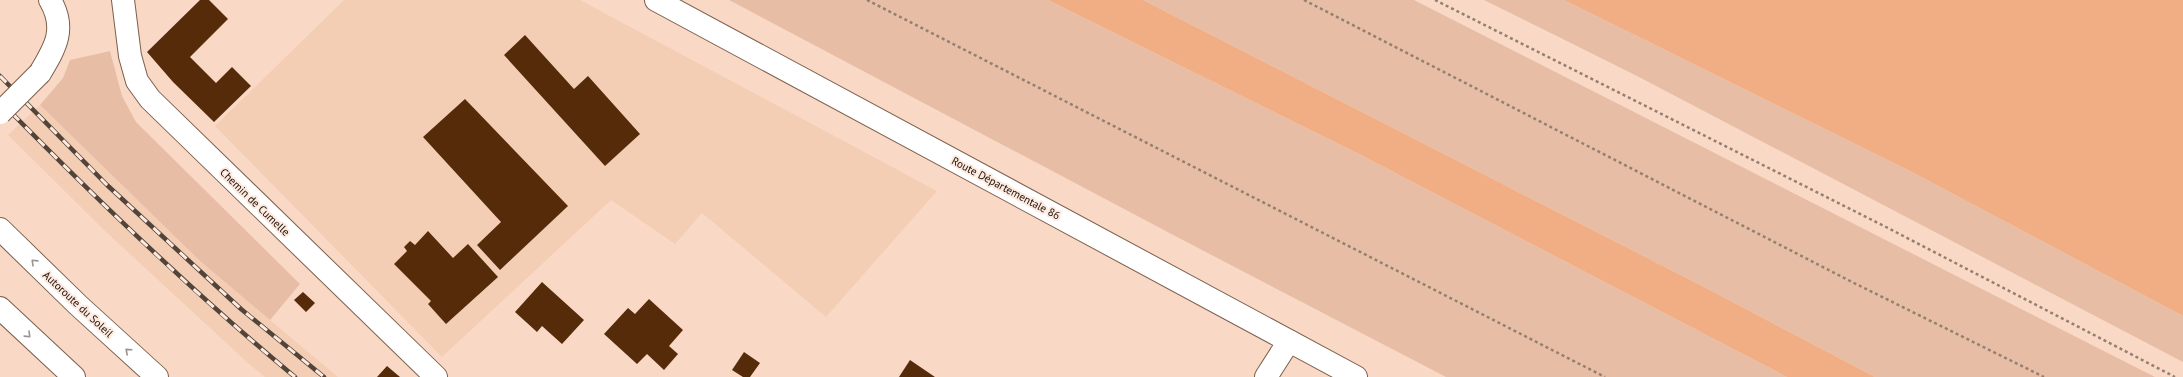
<svg xmlns="http://www.w3.org/2000/svg" width="2183" height="377" font-family="'PT Sans',sans-serif">
  <rect width="100%" height="100%" fill="#f9d9c5"/>
  <path fill="#f4cdb5" d="M344,0H580L937,191L826,317L702,213L675,244L611,200L442,357L215,126Z
    M40,105L200,261L338,377H265L249,364L104,230L8,135Z"/>
  <path fill="#e7bea5" d="M729,0H1048L1359,154L1787,377H1446L1177,237Z
    M1143,0H1414L2155,377H1875L1706,288Z
    M1484,0H1564L1910,171L2183,316V362L1637,76Z
    M110,51L122,96L136,122L300,284L270,320L200,261L40,105L63,78L70,60Z"/>
  <path fill="#f1ae84" d="M1048,0H1143L1706,288L1875,377H1787L1359,154Z
    M1564,0H2183V316L1910,171Z"/>
  <path fill="#552b09" d="M200,0H209L228,19L190,57L216,83L232,67L251,86L214,122L173,82L147,52Z
    M525,35L574,89L588,76L640,134L605,166L504,55Z
    M465,99L568,206L500,270L477,245L501,222L423,137Z
    M428,231L453,258L468,244L498,277L446,324L428,304L431,301L394,264L407,251L404,247L410,241L415,245Z
    M542,282L584,320L562,344L542,326L537,332L515,312Z
    M303,292L315,303L306,312L294,300Z
    M649,299L683,330L669,346L678,354L664,370L647,354L637,364L604,334L628,308L635,314Z
    M744,352L760,363L750,377H743L732,370Z
    M910,360L935,377H899Z
    M387,366L400,377H377Z"/>
  <g fill="none" stroke-linecap="round" stroke-linejoin="round">
    <g stroke="#7b5f4d" stroke-width="24">
      <path id="minor" d="M123,0L130,56L137,81L150,99L436,377
        M40,73C55,48 67,29 50,0
        M1266,377L1289,341"/>
    </g>
    <g stroke="#7b5f4d" stroke-width="24">
      <path id="major" d="M656,0L1356,377"/>
    </g>
    <g stroke="#7b5f4d" stroke-width="24">
      <path id="highway" d="M0,229L78,305L157,377
        M0,308L74,377"/>
    </g>
    <path stroke="#957f71" stroke-width="2.5" stroke-dasharray="3 3" stroke-linecap="butt" d="M867,0L1605,377
      M1304,0L1854,283L2044,377
      M1435,0L1886,227L2175,377"/>
    <use href="#minor" stroke="#fff" stroke-width="22"/>
    <use href="#major" stroke="#fff" stroke-width="22"/>
    <use href="#highway" stroke="#fff" stroke-width="22"/>
    <g stroke="#534439" stroke-width="4.5">
      <path id="rail" d="M0,76L107,185L241,309L324,377
        M0,101C95,198 191,291 295,377"/>
    </g>
    <use href="#rail" stroke="#fde9dd" stroke-width="3" stroke-dasharray="9" stroke-linecap="butt"/>
    <g stroke="#7b5f4d" stroke-width="24" stroke-linecap="butt">
      <path id="minor-bridge" d="M0,113L40,73"/>
    </g>
    <use href="#minor-bridge" stroke="#fff" stroke-width="22"/>
  </g>
  <defs><path id="oneway-chevron" d="M-2-3.5L2.5 0L-2 3.5" fill="none" stroke-width="1.6" stroke-linecap="round" stroke-linejoin="round"/></defs>
  <g stroke="#989491">
    <use href="#oneway-chevron" transform="translate(34 262) rotate(-136)"/>
    <use href="#oneway-chevron" transform="translate(28 335) rotate(44)"/>
    <use href="#oneway-chevron" transform="translate(128 351) rotate(-138)"/>
  </g>
  <g text-anchor="middle" stroke-width="4" stroke-linejoin="round" paint-order="stroke">
    <g font-size="11" fill="#1b110a" stroke="#fde9dd">
      <text transform="translate(1006 188) rotate(28)" y="4">Route Départementale 86</text>
      <text transform="translate(255 202) rotate(44)" y="4">Chemin de Cumelle</text>
      <text transform="translate(78 304) rotate(43)" y="4">Autoroute du Soleil</text>
    </g>
  </g>
</svg>
